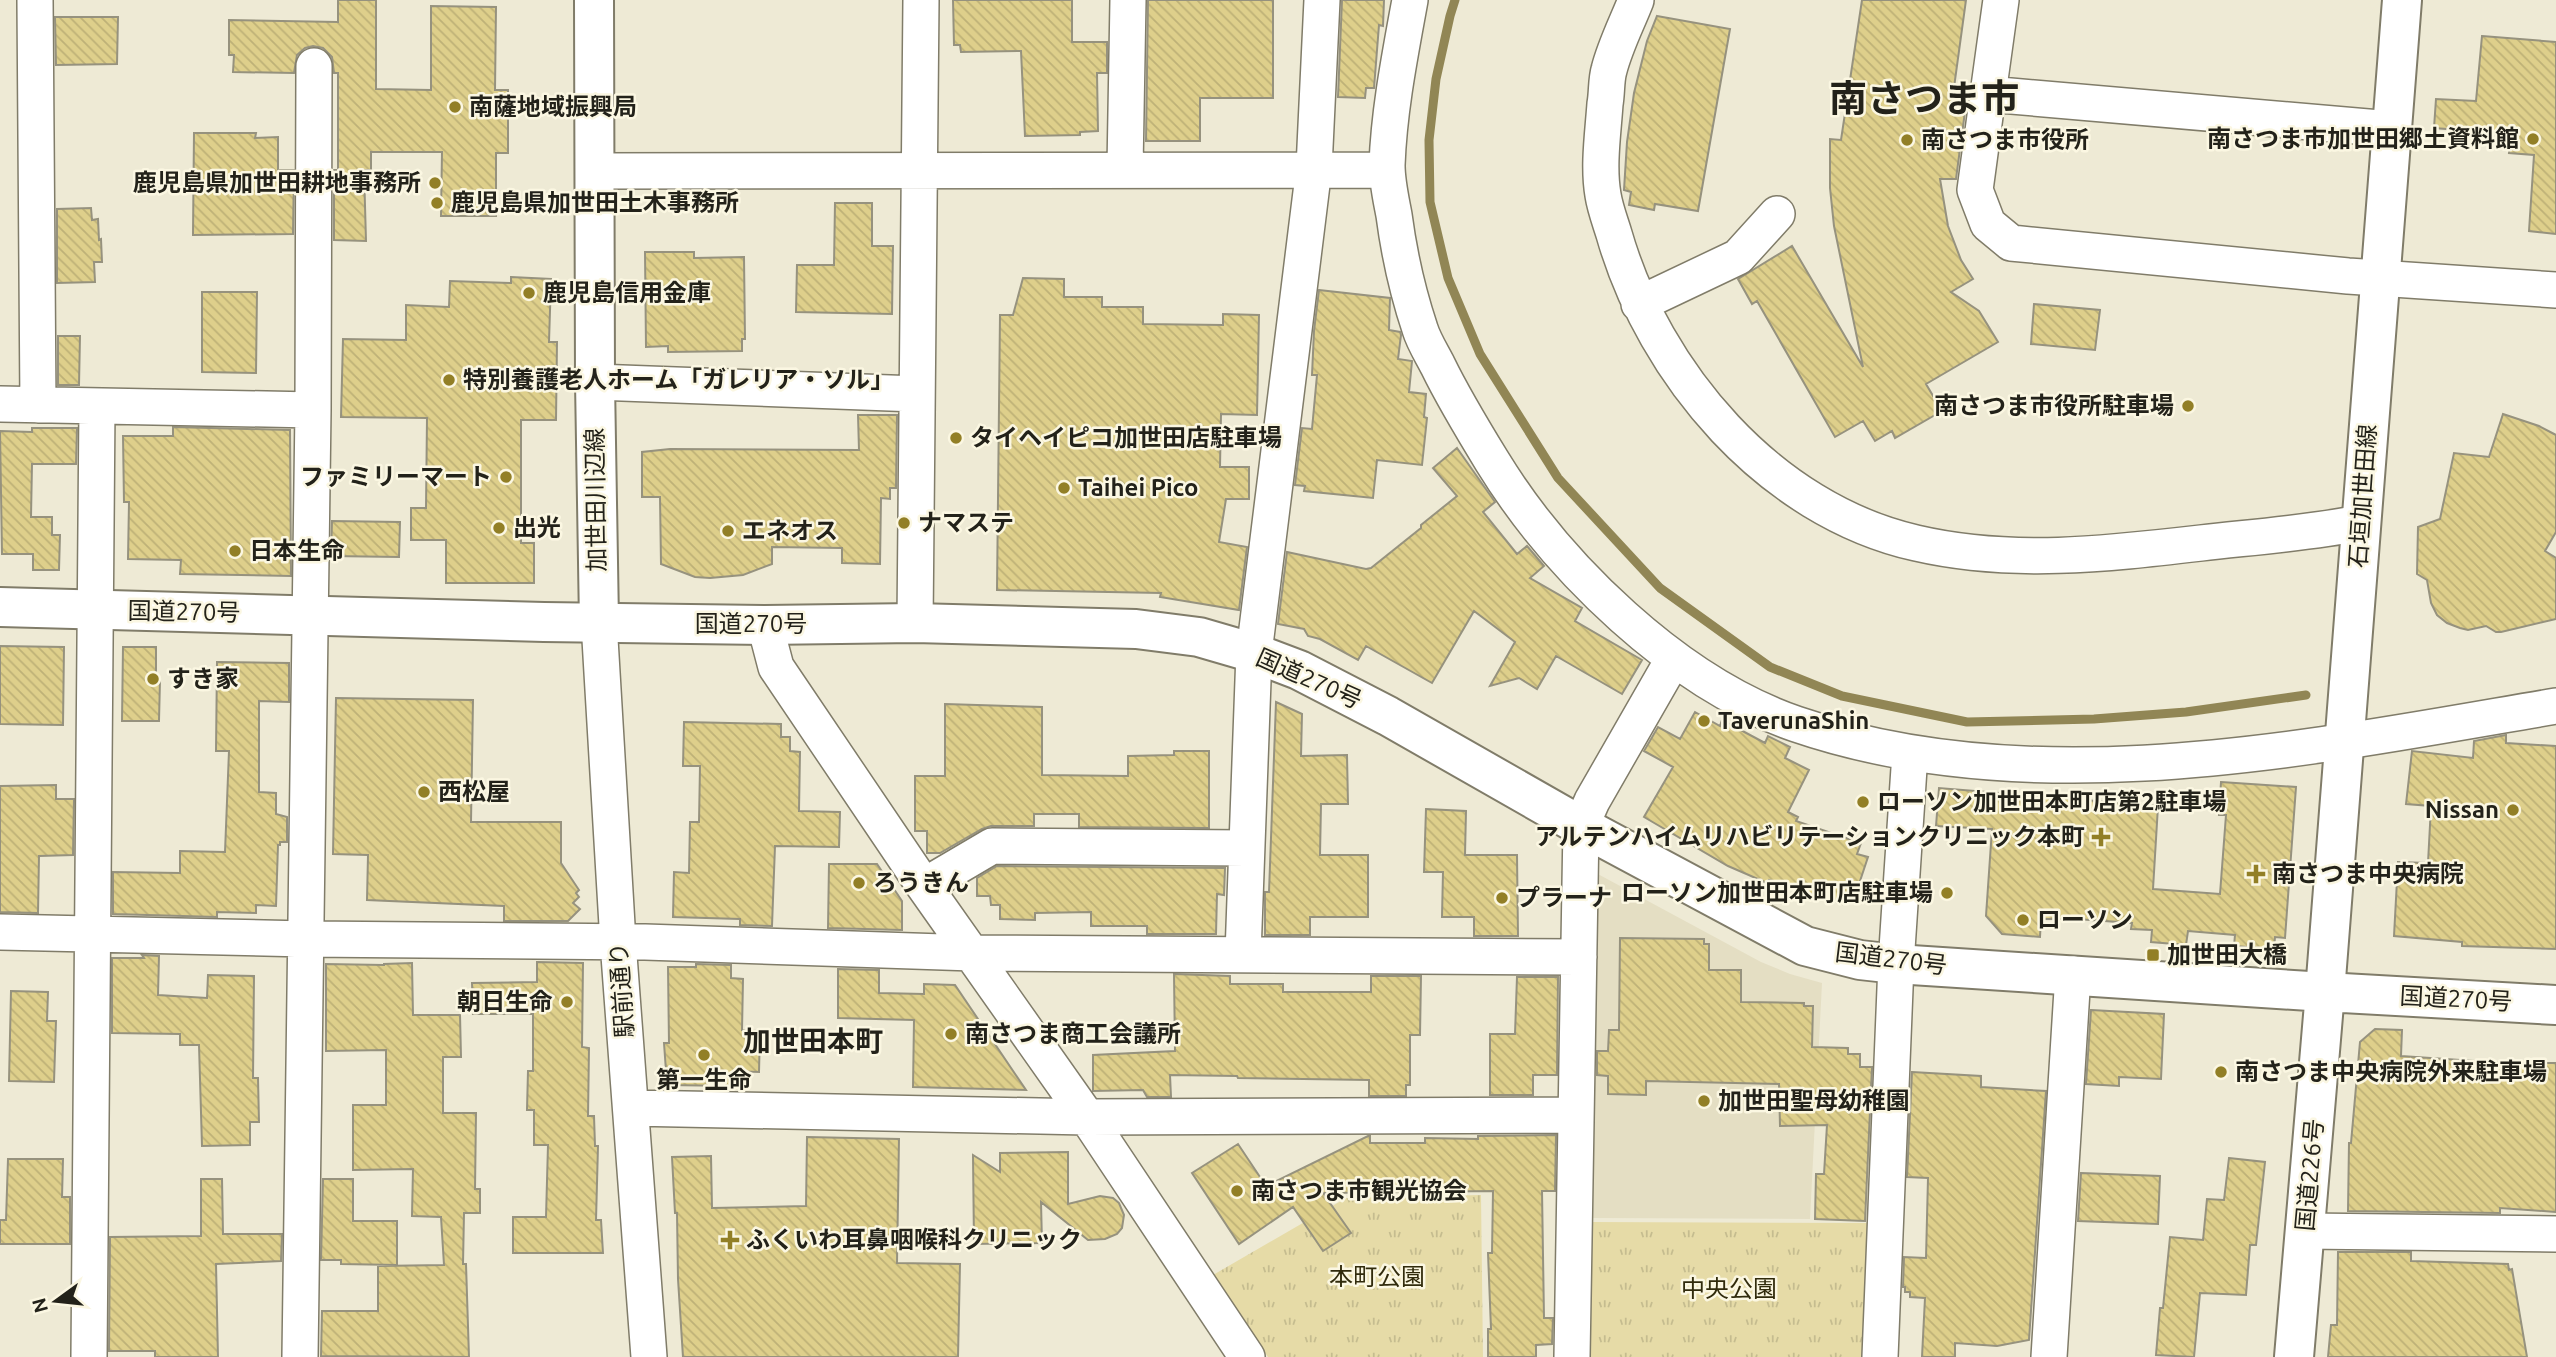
<svg xmlns="http://www.w3.org/2000/svg" width="2556" height="1357" font-family="Ubuntu,'Noto Sans JP',sans-serif">
  <defs>
    <pattern id="grass-tufts" width="24" height="20" patternUnits="userSpaceOnUse" patternTransform="scale(1.75)"><rect width="24" height="20" fill="#e6dba7"/><path d="M3 7l-1-3M5 7V3M7 7l1-3M15 17l-1-3M17 17v-4M19 17l1-3" fill="none" stroke="#c5bc8f"/></pattern>
    <pattern id="building-back-hatch" width="6" height="6" patternUnits="userSpaceOnUse" patternTransform="scale(1.75)"><rect width="6" height="6" fill="#decf8b"/><path d="M-1 5l2 2M0 0l6 6M5-1l2 2" fill="none" stroke="#beb177"/></pattern>
  </defs>
  <rect width="100%" height="100%" fill="#eeead5"/>
  <path fill="#e4dec3" d="M1596,873L1761,962L1790,974L1822,983L1810,1219L1591,1218Z"/>
  <path fill="url(#grass-tufts)" d="M1481,1195L1483,1357H1268L1213,1275L1346,1198Z
    M1591,1222L1870,1223L1863,1357H1588Z"/>
  <g fill="none" stroke-linecap="round" stroke-linejoin="round">
    <path stroke="#918655" stroke-width="9" d="M1455,0L1450,16L1436,79L1429,140L1430,202L1448,278L1480,354L1558,478L1660,588L1770,667L1842,696L1967,722L2094,719L2186,712L2306,695"/>
  </g>
  <path fill="url(#building-back-hatch)" stroke="#96927e" stroke-width="2" d="M338,0H376V89L431,90V6L496,7L495,90H508V153H496V216H441L442,152H371V170H364L366,241L334,240V170H338V73H334L332,57L323,48L313,46L305,48L297,55L294,73L233,72L234,55H229V20L338,22Z
    M953,0H1072V42H1107V73H1097L1098,131L1080,132V135L1025,136L1021,51L961,52L960,45H954Z
    M1148,0H1273V98H1200V141H1146Z
    M1342,0H1384L1383,26L1379,25L1374,88H1366L1365,98L1338,97Z
    M1862,0H1966L1952,102L1966,104L1956,179H1940L1948,226L1961,260L1973,279L1951,292L1979,311L1998,342L1926,384L1942,411L1895,438L1892,431L1875,441L1863,421L1835,437L1757,301L1752,304L1738,279L1792,246L1863,367L1834,226L1830,188V139L1841,140Z
    M1657,16L1730,29L1698,211L1655,204L1654,210L1629,205L1631,192L1624,190L1627,142L1634,93L1647,41Z
    M55,17H118L117,64L56,65Z
    M2482,36L2556,42V234L2529,231L2534,155L2509,153L2511,134L2434,128L2436,99L2476,101Z
    M194,133H256L255,138L278,137V170H294L293,234L193,235Z
    M835,203H872V246H893L892,314L796,312L797,265H834Z
    M91,208L92,220L98,219L99,240L101,239L102,262H94L95,282L57,283V209Z
    M645,252H694V258L744,257L745,339H742V351L668,352V346L646,347Z
    M511,277L551,279L549,342H557L556,420H521V543H534V583H446V540H411V508H426L427,418L341,417L343,339L406,340V305L449,307L450,281L511,283Z
    M1023,278L1064,279V297H1102V307H1143V324L1223,325V314L1259,315L1257,415L1221,414L1220,467H1249V499H1226L1219,542L1247,547L1239,610L1160,597L1161,593L997,590L1000,315H1013Z
    M1319,290L1390,298L1389,330L1400,332L1401,335L1398,359L1412,361L1409,392L1426,394L1424,417L1427,418L1422,465L1377,460L1373,498L1304,491L1305,486L1295,485L1302,428L1312,429L1317,375H1312L1314,331Z
    M202,292H257L256,373L202,372Z
    M2034,304L2100,310L2095,350L2031,344Z
    M58,336H80L79,385H58Z
    M2503,414L2539,426L2556,435V532L2545,551L2556,558V619L2501,632H2496L2486,626L2468,630L2460,628L2447,623L2437,615L2431,603L2427,580L2417,574L2418,527L2440,519L2454,453L2489,457Z
    M858,415H897L896,488H890V499L881,498L880,564L842,563V548L772,547V564L743,575L710,578L695,577L661,564L660,497H642V452L670,449L859,450Z
    M173,427L290,430L291,576L180,574L181,560L128,559L129,502H124L123,436H173Z
    M32,428H77L76,464H32L31,517H52V535H60L59,570H33V554H2L0,431L32,432Z
    M1457,448L1495,502L1483,512L1517,554L1527,546L1544,566L1530,578L1582,608L1575,621L1642,660L1622,694L1556,656L1537,689L1519,678L1490,686L1515,642L1474,611L1432,683L1366,646L1358,660L1320,639L1308,636L1304,629L1278,624L1287,552L1366,569L1371,568L1421,528V525L1457,496L1433,468Z
    M332,521L400,522L399,557L331,556Z
    M0,646L64,647L63,725L0,724Z
    M123,647H156V680H160L159,721H122Z
    M217,662L289,663V702L259,701V792L276,793V814L287,817V842H280V845H278L276,906L256,905V913L217,912V917L113,914V872L180,873V851L225,852L229,751H216Z
    M336,698L473,700L471,822H561V863L579,890L576,893L579,897L573,903L580,909L568,921H504V906L367,900L368,855L333,854Z
    M1276,702L1302,714L1301,756L1347,755L1348,804H1321L1320,855H1368V917H1310V935H1265V892H1269Z
    M945,704L1042,707V775L1128,776V756L1174,755V751H1209V828L1079,827V814H1034V826H991L982,829L940,853H927V831H915V776H945Z
    M1695,712L1720,726L1722,720L1765,743L1768,736L1790,747L1785,758L1809,770L1788,812L1798,817L1796,821L1861,843L1857,854L1868,857L1854,899L1844,896L1842,904L1769,880L1767,883L1728,866L1644,817L1673,767L1644,751L1658,727L1680,739Z
    M684,722L781,724V737H790V751L800,752L799,811L840,812L839,847L775,846L772,926L740,925V919L673,917L674,872L689,873L690,822H699L700,766H683Z
    M2506,735V743L2556,746V949L2462,946V942L2394,936L2398,862L2428,863L2431,806L2406,804L2412,751L2473,758L2474,741Z
    M2221,782L2296,787L2285,938L2275,937L2274,949L2234,946L2235,935L2188,931L2186,945L2151,942L2152,930L2131,929L2132,923L2076,919H2041L2040,937L2002,934L1986,916L1992,829L1936,826L1939,788L2158,806L2153,889L2220,894L2226,815H2219Z
    M56,785V799H74L73,855L39,856L38,913L0,912V786Z
    M1426,809L1466,811L1465,855H1517L1518,936H1474V917H1442L1443,872H1424Z
    M829,864H877L902,901V930L828,928Z
    M997,866L1225,868L1224,895L1217,894L1216,934H1147V926H1091V912L1035,913V920L1000,919V905H991L990,896H977V878Z
    M1620,938L1704,939V944H1709V970H1741V1002L1804,1003V1006H1813L1812,1047L1848,1048V1054H1860V1067H1872L1865,1221L1815,1219L1816,1174H1824L1827,1125L1780,1126L1779,1084L1646,1081V1095L1608,1094V1076L1597,1075V1051H1608L1609,1030H1619Z
    M142,955L159,956L158,995L207,998L208,975L254,976L253,1078H258L259,1122H250V1145L202,1146L199,1045H180V1034L112,1033V958H144Z
    M537,962L583,963L582,1047L589,1048L588,1116H594L595,1146H598L596,1220H601L603,1253H513V1217H546L548,1145H534V1110H527L528,1071H533V1014H473L472,983L537,982Z
    M412,963L413,1015H460L461,1057H443V1113H476L475,1189H480V1213H464L463,1264H466L469,1357L321,1356L322,1311H378V1266L444,1265L441,1217L412,1216L413,1169L353,1170V1105H386V1050L326,1051V964L384,965V964Z
    M696,964L731,965V978L743,979L742,1030L760,1031L759,1072L733,1071V1086L667,1085L664,1043H669L668,967H696Z
    M838,969L879,970V993L924,994V984L955,985L1026,1090L913,1087L914,1020L838,1018Z
    M1174,974L1230,976V984H1283V992H1371V976H1421L1420,1035H1410V1085H1406V1096H1369V1080L1238,1078L1237,1076L1170,1075L1171,1097H1147L1143,1090L1093,1091V1055L1175,1051Z
    M1517,977H1558L1557,1075H1533V1095H1490V1034H1515Z
    M11,991L48,992L47,1021H56L54,1082L9,1081Z
    M2091,1010L2164,1014L2161,1079L2119,1077V1086L2086,1084Z
    M2375,1029L2402,1030L2401,1056L2505,1063H2556V1212L2500,1208V1213L2348,1211L2349,1143H2351L2360,1042Z
    M1912,1072L1981,1076V1087L2046,1091L2029,1340L1997,1346L1955,1343V1357H1922L1925,1298L1910,1297V1292H1905V1287H1903L1904,1257L1926,1258L1928,1178L1907,1177Z
    M1556,1135L1555,1191H1542L1544,1318H1553L1552,1344L1536,1345V1357H1488V1329H1491L1488,1253H1492L1493,1191L1323,1193L1351,1233L1323,1251L1293,1207L1239,1244L1192,1173L1238,1144L1266,1186L1368,1136H1370V1143H1425V1138L1478,1139V1136Z
    M807,1137L899,1139L897,1263L960,1264L958,1357H683L678,1279L677,1213H675L672,1157L711,1156L712,1208L806,1206Z
    M1068,1152V1204L1100,1196L1113,1198L1119,1203L1124,1215L1122,1228L1117,1234L1105,1239L1088,1240L1041,1202L1042,1243L974,1244L973,1155L1000,1172V1153Z
    M2229,1158L2265,1162L2256,1245H2250L2246,1295L2200,1293L2194,1357L2156,1355L2160,1308H2163L2170,1237L2203,1240L2207,1199L2224,1200Z
    M8,1159H63L62,1197H70V1244H0V1220H6Z
    M2081,1173L2160,1176L2158,1224L2078,1221Z
    M201,1179H222L223,1234H282L281,1261L216,1264L218,1357H155V1351H109L110,1237L201,1236Z
    M323,1179H353V1221H397V1265L341,1264V1260H321Z
    M2338,1252H2411V1261L2508,1264L2509,1270L2512,1269L2527,1357H2328L2331,1325H2337Z"/>
  <g fill="none" stroke-linecap="round" stroke-linejoin="round">
    <g stroke="#807c69" stroke-width="38">
      <path id="minor" d="M35,0L38,405
        M1410,0C1400,55 1389,110 1387,165C1387,182 1391,199 1394,215C1399,253 1408,293 1420,329C1424,342 1432,354 1438,366C1454,399 1473,430 1492,461C1557,567 1676,683 1796,724C2035,806 2314,747 2556,706
        M1636,0C1627,23 1615,46 1609,70C1606,80 1607,93 1605,104C1603,133 1598,166 1603,195C1605,208 1610,221 1614,234C1654,374 1770,510 1916,543C2011,565 2106,554 2201,543C2254,537 2308,533 2360,523
        M1988,94L2001,0
        M2391,129L1988,94L1975,190L1988,224L2011,243L2348,276L2556,290
        M1125,168L1128,0
        M595,171L1387,170
        M1639,304L1738,257L1777,214
        M595,382L917,394
        M0,404L313,410
        M599,622L618,942L649,1357
        M915,623L921,0
        M765,625L776,667L924,886L1087,1117L1247,1357
        M924,886L992,846L1246,848
        M0,932L306,939L645,942L973,953L1579,957
        M1243,954L1254,653L1314,168L1322,0
        M631,1108L1087,1117L1576,1115
        M2305,1231L2556,1234
        M89,1357L97,406
        M300,1357L313,410L314,66
        M1572,1357L1581,826L1592,801L1674,658
        M1880,1357L1896,964L1910,753
        M2049,1357L2073,974"/>
    </g>
    <g stroke="#807c69" stroke-width="42">
      <path id="major" d="M594,0L595,382L599,622
        M2325,992L2402,0"/>
    </g>
    <g stroke="#807c69" stroke-width="42">
      <path id="highway" d="M0,607L544,622L765,625L915,623L1136,629L1199,637L1254,653L1299,670L1388,716L1581,826L1805,946L1860,960L1896,964L2325,992L2556,1005
        M2294,1357L2325,992"/>
    </g>
    <use href="#minor" stroke="#fff" stroke-width="35"/>
    <use href="#major" stroke="#fff" stroke-width="38"/>
    <use href="#highway" stroke="#fff" stroke-width="38"/>
  </g>
  <g fill="#927f26" stroke="#fbf7e2" stroke-width="2.5">
    <circle cx="455" cy="107" r="7"/>
    <circle cx="2533" cy="139" r="7"/>
    <circle cx="1907" cy="140" r="7"/>
    <circle cx="435" cy="183" r="7"/>
    <circle cx="437" cy="203" r="7"/>
    <circle cx="529" cy="293" r="7"/>
    <circle cx="449" cy="380" r="7"/>
    <circle cx="2188" cy="406" r="7"/>
    <circle cx="956" cy="438" r="7"/>
    <circle cx="506" cy="477" r="7"/>
    <circle cx="1064" cy="488" r="7"/>
    <circle cx="904" cy="523" r="7"/>
    <circle cx="499" cy="528" r="7"/>
    <circle cx="728" cy="531" r="7"/>
    <circle cx="235" cy="551" r="7"/>
    <circle cx="153" cy="679" r="7"/>
    <circle cx="1704" cy="721" r="7"/>
    <circle cx="424" cy="792" r="7"/>
    <circle cx="1863" cy="802" r="7"/>
    <circle cx="2513" cy="810" r="7"/>
    <path d="M2097.5 826.5h7v7h7v7h-7v7h-7v-7h-7v-7h7z"/>
    <path d="M2252.5 863.5h7v7h7v7h-7v7h-7v-7h-7v-7h7z"/>
    <circle cx="859" cy="883" r="7"/>
    <circle cx="1947" cy="893" r="7"/>
    <circle cx="1502" cy="898" r="7"/>
    <circle cx="2023" cy="920" r="7"/>
    <rect x="2146" y="948" width="14" height="14" rx="3.5"/>
    <circle cx="567" cy="1002" r="7"/>
    <circle cx="951" cy="1034" r="7"/>
    <circle cx="704" cy="1055" r="7"/>
    <circle cx="2221" cy="1072" r="7"/>
    <circle cx="1704" cy="1101" r="7"/>
    <circle cx="1237" cy="1191" r="7"/>
    <path d="M726.5 1229.5h7v7h7v7h-7v7h-7v-7h-7v-7h7z"/>
  </g>
  <g text-anchor="middle" stroke-width="5" stroke-linejoin="round" paint-order="stroke">
    <g font-size="24" font-weight="bold" fill="#23221a" stroke="#fbf7e2" text-anchor="start">
      <text x="469" y="115">南薩地域振興局</text>
      <text x="2519" y="147" text-anchor="end">南さつま市加世田郷土資料館</text>
      <text x="1921" y="148">南さつま市役所</text>
      <text x="421" y="191" text-anchor="end">鹿児島県加世田耕地事務所</text>
      <text x="451" y="211">鹿児島県加世田土木事務所</text>
      <text x="543" y="301">鹿児島信用金庫</text>
      <text x="463" y="388">特別養護老人ホーム「ガレリア・ソル」</text>
      <text x="2174" y="414" text-anchor="end">南さつま市役所駐車場</text>
      <text x="970" y="446">タイヘイピコ加世田店駐車場</text>
      <text x="492" y="485" text-anchor="end">ファミリーマート</text>
      <text x="1078" y="496">Taihei Pico</text>
      <text x="918" y="531">ナマステ</text>
      <text x="513" y="536">出光</text>
      <text x="742" y="539">エネオス</text>
      <text x="249" y="559">日本生命</text>
      <text x="167" y="687">すき家</text>
      <text x="1718" y="729">TaverunaShin</text>
      <text x="438" y="800">西松屋</text>
      <text x="1877" y="810">ローソン加世田本町店第2駐車場</text>
      <text x="2499" y="818" text-anchor="end">Nissan</text>
      <text x="2085" y="845" text-anchor="end">アルテンハイムリハビリテーションクリニック本町</text>
      <text x="2272" y="882">南さつま中央病院</text>
      <text x="873" y="891">ろうきん</text>
      <text x="1933" y="901" text-anchor="end">ローソン加世田本町店駐車場</text>
      <text x="1516" y="906">プラーナ</text>
      <text x="2037" y="928">ローソン</text>
      <text x="2167" y="963">加世田大橋</text>
      <text x="553" y="1010" text-anchor="end">朝日生命</text>
      <text x="965" y="1042">南さつま商工会議所</text>
      <text x="2235" y="1080">南さつま中央病院外来駐車場</text>
      <text x="704" y="1088" text-anchor="middle">第一生命</text>
      <text x="1718" y="1109">加世田聖母幼稚園</text>
      <text x="1251" y="1199">南さつま市観光協会</text>
      <text x="746" y="1248">ふくいわ耳鼻咽喉科クリニック</text>
    </g>
    <g font-size="24" fill="#23221a" stroke="#fbf7e2">
      <text transform="translate(2363 496) rotate(-86)" y="8">石垣加世田線</text>
      <text transform="translate(596 500) rotate(-91)" y="8">加世田川辺線</text>
      <text transform="translate(184 612) rotate(1)" y="8">国道270号</text>
      <text x="751" y="632">国道270号</text>
      <text transform="translate(1309 679) rotate(24)" y="8">国道270号</text>
      <text transform="translate(1891 959) rotate(7)" y="8">国道270号</text>
      <text transform="translate(622 990) rotate(-94)" y="8">駅前通り</text>
      <text transform="translate(2456 999) rotate(3)" y="8">国道270号</text>
      <text transform="translate(2310 1175) rotate(-85)" y="8">国道226号</text>
    </g>
    <g font-size="24" fill="#312b0c" stroke="#fbf7e2">
      <text x="1377" y="1285">本町公園</text>
      <text x="1729" y="1297">中央公園</text>
    </g>
    <g font-size="28" font-weight="bold" fill="#23221a" stroke="#fbf7e2">
      <text x="813" y="1051">加世田本町</text>
    </g>
    <g font-size="38" font-weight="bold" fill="#23221a" stroke="#fbf7e2">
      <text x="1924" y="112">南さつま市</text>
    </g>
  </g>
  <g transform="translate(56 1301) rotate(255)" stroke="#fbf7e2" stroke-width="5" paint-order="stroke">
  <path d="M0-5L12 26L0 18L-12 26Z" fill="#23221a"/>
  <text y="-10" font-size="19" font-weight="bold" text-anchor="middle" fill="#23221a">N</text>
  </g>
</svg>
